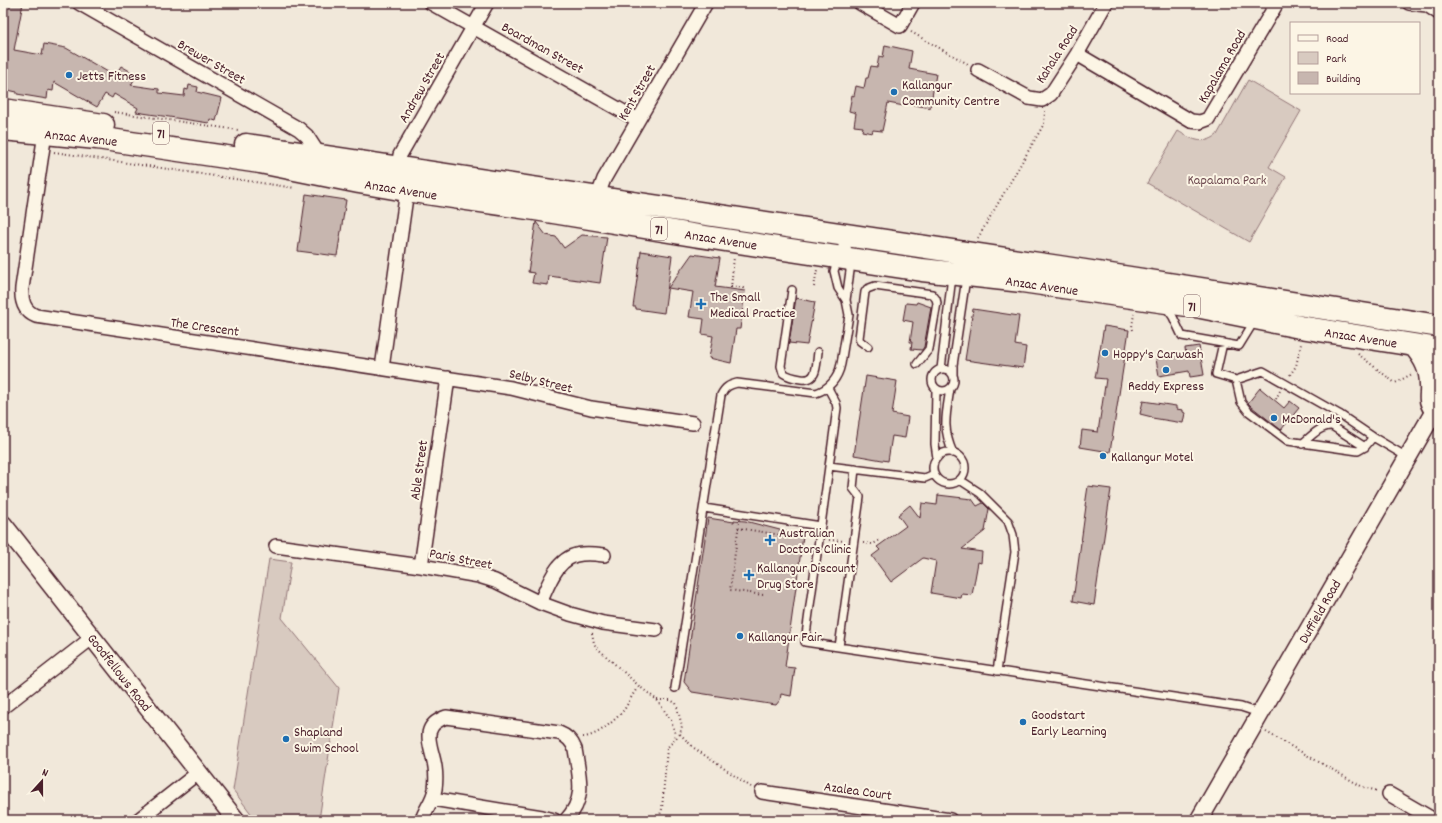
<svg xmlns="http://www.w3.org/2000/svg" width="1442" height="823" font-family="Dekko,sans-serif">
  <rect width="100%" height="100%" fill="#f1e8da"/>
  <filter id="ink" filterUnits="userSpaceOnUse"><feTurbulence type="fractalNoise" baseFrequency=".025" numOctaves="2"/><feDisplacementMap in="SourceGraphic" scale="8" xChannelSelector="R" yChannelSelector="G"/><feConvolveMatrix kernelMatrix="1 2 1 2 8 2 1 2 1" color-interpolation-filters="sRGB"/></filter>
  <g filter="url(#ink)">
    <path fill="#d8cac0" stroke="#917476" d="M1248,80L1301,111L1269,167L1286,177L1249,242L1147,183L1178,131C1191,139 1203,146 1217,135Z
      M269,559L291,562L282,618L339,688L319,820H256L233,790Z"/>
    <path fill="#c7b6af" stroke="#4a1f2b" d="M3,3H23L14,50L42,55L44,44L66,48L115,76L121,66L137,75L131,85L159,89V93L184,96L185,89L188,90L189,85L198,87L197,92L222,98L216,121L210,119L209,123L136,112L138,108L114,94L112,98L105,94L97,107L54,82L53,91L48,90L47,99L17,94V92L3,89Z
      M885,45L912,51L909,69L936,74L930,108L905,103L904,106L888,103L882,131L873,130L872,133L862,131L863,127L854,126L856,113L849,111L852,95L854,96L856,86L864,88L866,78H868L871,66L877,67L879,56L883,57Z
      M306,194L346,200L337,256L298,251Z
      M536,222L546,235L556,237L564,248L582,235L607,237L600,283L549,276L548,285L532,283L534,273L528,272Z
      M641,251L672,256L664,313L636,309V307H633Z
      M692,254L720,258L715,287L745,291L740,329H736L731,363L709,358L713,336L702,334L704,319L689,317L693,292L668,288Z
      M796,298L815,302L807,345L789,343Z
      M917,302L931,307L924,347L922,350L911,349L912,342H910L913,322L903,320L906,303L916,304Z
      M973,309L1019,316L1015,345L1026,347L1023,368L965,360Z
      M1104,326L1129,330L1110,452L1080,447L1082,430L1098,432L1106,379L1095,378Z
      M1199,346L1204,375L1190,377L1189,371L1159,376L1156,359L1186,355L1185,348Z
      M866,376L897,381L892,414L908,417L905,438L892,436L888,461L854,455Z
      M1260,388L1284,408L1290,401L1299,408L1281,430L1252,407L1248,403Z
      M1143,401L1176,406V409L1183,410V412L1185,413L1183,423L1152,418V417L1140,414Z
      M1088,486L1111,489L1094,605L1073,601L1086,506H1085Z
      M938,495L972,499L977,506L983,503L989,509L985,531L962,549L982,552L981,563L978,562L972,595L962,594L961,598L931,593L936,561L923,558L891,582L872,556L880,550L877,547L906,526L898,515L910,505L920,518L922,503L937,505Z
      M708,518L734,522V520L745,521L803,536L785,667L795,668L791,696L781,694L780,700L776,705L692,692L684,682Z"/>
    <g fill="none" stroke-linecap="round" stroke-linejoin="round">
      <g stroke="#4a1f2b" stroke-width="10">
        <path id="service" d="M846,237L850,271L846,300
          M792,290L781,366L783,373C789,377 794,378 801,379C818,382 816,365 818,352
          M1166,307L1173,317L1182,336L1239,346L1255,320
          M1223,343L1216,374L1236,380L1263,371L1339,414L1373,437L1407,457
          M868,347L860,341L859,338L865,292L867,289L875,286L932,294L936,299L937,303L929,349L917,364
          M932 380a11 11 0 1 1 22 0a11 11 0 1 1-22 0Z
          M941,369L952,276
          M953,375V365L966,278
          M1236,380L1241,402L1248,411L1288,441L1358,451L1365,447L1373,437
          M828,388L836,403L837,408L805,642L1241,707L1259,713
          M936,389L935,444L937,458
          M950,389C946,415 942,428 953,453
          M1302,444C1310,437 1321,425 1332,426L1365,447
          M933 468a16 16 0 1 1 32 0a16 16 0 1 1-32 0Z
          M829,466L925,478L934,474
          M960,480L980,493L1008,521L1013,535L1015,552L997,671
          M704,508L821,526
          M839,647L860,497L853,488L855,469
          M675,688L721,395C725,387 729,385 737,383L816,393C831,388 838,378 841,364L849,315L846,300L838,288L834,271L845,237"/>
      </g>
      <g stroke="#4a1f2b" stroke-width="16">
        <path id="minor" d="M79,3L299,129L307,136L320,156
          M431,3L638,120
          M860,3L900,26L913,3
          M1409,3L1427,5L1439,13
          M1077,54L1191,121L1200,122L1208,119L1277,3
          M978,70L1029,98L1042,100L1051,94L1077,54L1106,3
          M45,133L22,288C21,301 24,311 36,316L511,388L591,408L693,423
          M597,198L604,179L706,3
          M382,368L406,197C407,180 395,175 400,155L487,3
          M276,546L421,566L479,576L495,581L540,603L570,614L603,623L656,630
          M421,566L448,378
          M540,603C549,583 557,556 582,554C589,553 597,554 604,555
          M3,707L93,637
          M762,792L950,820
          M1389,794L1434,820
          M433,799L542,817L554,820
          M138,820L199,772
          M422,820C425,809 433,801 435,789C436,782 436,774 435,767C432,746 418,727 446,717L559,733C567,736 572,741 575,749C579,776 587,798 566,820"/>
      </g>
      <g stroke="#4a1f2b" stroke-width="20">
        <path id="tertiary" d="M3,524L236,820
          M1199,820L1439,403"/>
      </g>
      <g stroke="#4a1f2b" stroke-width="25">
        <path id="trunk" d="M3,110L103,125
          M3,129L97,138L260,162L359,182L406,190L535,209L699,236L922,270L1022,281L1201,307L1300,327L1439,349
          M246,145L1059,267L1439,326
          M1415,346C1425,358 1431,369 1431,385C1432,397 1428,398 1435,409L1439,407"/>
      </g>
      <path stroke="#4a1f2b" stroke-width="2" stroke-dasharray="1 3" stroke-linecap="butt" d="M911,32L968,64
        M114,112L238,130
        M54,152L295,188
        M978,238L1044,124L1045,111
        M731,286L743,288V291
        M814,287L817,270
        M731,288L734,257
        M1133,330L1132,327L1134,314
        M1358,354L1395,383L1412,374
        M1290,375L1296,366L1301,344
        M1276,399L1280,391
        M739,523L730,590L763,595
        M738,528L781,535L799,533
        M829,540L844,541
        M863,543L873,544L880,540
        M592,633L594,643L596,647L639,686L657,700L671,720L675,734L673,741
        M657,700H670L676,703L682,726L680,734L667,748L662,809L658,820
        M1266,732L1363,787L1378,791
        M680,734L694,748L751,787
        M583,737C598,736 614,721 624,710C629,702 633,693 639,686"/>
      <use href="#service" stroke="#fcf5e5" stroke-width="7"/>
      <use href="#minor" stroke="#fcf5e5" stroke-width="13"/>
      <use href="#tertiary" stroke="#fcf5e5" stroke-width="17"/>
      <use href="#trunk" stroke="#fcf5e5" stroke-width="22"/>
    </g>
  </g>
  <g fill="#1f6fb2" stroke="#fcf5e5" stroke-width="1.5">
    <circle cx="69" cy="75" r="4"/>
    <circle cx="894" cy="92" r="4"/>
    <path d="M699 298h4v4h4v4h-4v4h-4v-4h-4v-4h4z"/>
    <circle cx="1105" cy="353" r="4"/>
    <circle cx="1166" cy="370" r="4"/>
    <circle cx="1274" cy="418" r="4"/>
    <circle cx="1103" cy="456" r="4"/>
    <path d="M768 534h4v4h4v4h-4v4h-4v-4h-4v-4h4z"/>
    <path d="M747 569h4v4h4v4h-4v4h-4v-4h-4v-4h4z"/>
    <circle cx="740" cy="636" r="4"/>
    <circle cx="1023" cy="722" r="4"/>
    <circle cx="286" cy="739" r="4"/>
  </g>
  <g text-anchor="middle" stroke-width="4" stroke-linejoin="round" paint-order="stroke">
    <g fill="#fcf5e5" stroke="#7f5f63" stroke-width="1">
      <rect x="153" y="122" width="16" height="22" rx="3"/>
      <rect x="651" y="218" width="16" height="22" rx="3"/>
      <rect x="1184" y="295" width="16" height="22" rx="3"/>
    </g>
    <g font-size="13" font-weight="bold" fill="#4a1f2b">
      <text x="161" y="138">71</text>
      <text x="659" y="234">71</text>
      <text x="1192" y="311">71</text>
    </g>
    <g font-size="14" fill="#4a1f2b" stroke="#fcf5e5">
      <text transform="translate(543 47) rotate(29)" y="5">Boardman Street</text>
      <text transform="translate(1056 54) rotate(-57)" y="5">Kahala Road</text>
      <text transform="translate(212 61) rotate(30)" y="5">Brewer Street</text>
      <text transform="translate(1221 66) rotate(-60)" y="5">Kapalama Road</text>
      <text transform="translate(421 87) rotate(-60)" y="5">Andrew Street</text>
      <text transform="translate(636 92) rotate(-60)" y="5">Kent Street</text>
      <text transform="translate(81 137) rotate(6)" y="5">Anzac Avenue</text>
      <text transform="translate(401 189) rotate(9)" y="5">Anzac Avenue</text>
      <text transform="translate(721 239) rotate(9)" y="5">Anzac Avenue</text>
      <text transform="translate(1042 285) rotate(8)" y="5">Anzac Avenue</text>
      <text transform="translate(205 326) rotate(8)" y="5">The Crescent</text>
      <text transform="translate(1361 337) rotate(9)" y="5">Anzac Avenue</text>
      <text transform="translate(541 380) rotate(14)" y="5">Selby Street</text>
      <text transform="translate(418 470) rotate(-82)" y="5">Able Street</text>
      <text transform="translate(461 558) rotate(11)" y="5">Paris Street</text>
      <text transform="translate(1319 611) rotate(-60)" y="5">Duffield Road</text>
      <text transform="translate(120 672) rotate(52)" y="5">Goodfellows Road</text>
      <text transform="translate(858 790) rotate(8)" y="5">Azalea Court</text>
    </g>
    <g font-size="14" fill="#4a1f2b" stroke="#fcf5e5" text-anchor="start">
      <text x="77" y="80">Jetts Fitness</text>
      <text x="902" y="89">Kallangur<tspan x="902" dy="16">Community Centre</tspan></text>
      <text x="710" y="301">The Small<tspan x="710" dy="16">Medical Practice</tspan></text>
      <text x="1113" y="358">Hoppy's Carwash</text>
      <text x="1166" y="390" text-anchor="middle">Reddy Express</text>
      <text x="1282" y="423">McDonald's</text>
      <text x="1111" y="461">Kallangur Motel</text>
      <text x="779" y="537">Australian<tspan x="779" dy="16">Doctors Clinic</tspan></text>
      <text x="757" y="572">Kallangur Discount<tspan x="757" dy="16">Drug Store</tspan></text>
      <text x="748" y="641">Kallangur Fair</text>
      <text x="1031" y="719">Goodstart<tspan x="1031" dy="16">Early Learning</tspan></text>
      <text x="294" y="736">Shapland<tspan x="294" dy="16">Swim School</tspan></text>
    </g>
    <g font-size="14" fill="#6e4a50" stroke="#fcf5e5">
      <text x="1227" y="184">Kapalama Park</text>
    </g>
  </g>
  <rect width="1442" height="823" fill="none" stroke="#fcf5e5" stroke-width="16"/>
  <rect x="8" y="8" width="1426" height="807" fill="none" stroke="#4a1f2b" stroke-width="1.5" filter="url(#ink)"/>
  <rect x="1290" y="22" width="130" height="72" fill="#fcf5e5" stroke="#b59f9b"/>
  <rect x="1298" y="35" width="20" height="6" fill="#fcf5e5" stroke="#b59f9b"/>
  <text x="1326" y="42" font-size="12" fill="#4a1f2b">Road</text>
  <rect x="1298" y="52" width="20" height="12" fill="#d8cac0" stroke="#b59f9b"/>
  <text x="1326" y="62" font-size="12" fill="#4a1f2b">Park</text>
  <rect x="1298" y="72" width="20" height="12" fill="#c7b6af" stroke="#b59f9b"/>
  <text x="1326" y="82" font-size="12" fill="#4a1f2b">Building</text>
  <g transform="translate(42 781) rotate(21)" stroke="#fcf5e5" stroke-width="3" paint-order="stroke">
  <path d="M0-3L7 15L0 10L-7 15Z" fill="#4a1f2b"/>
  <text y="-6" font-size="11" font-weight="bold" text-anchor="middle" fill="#4a1f2b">N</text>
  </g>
</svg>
